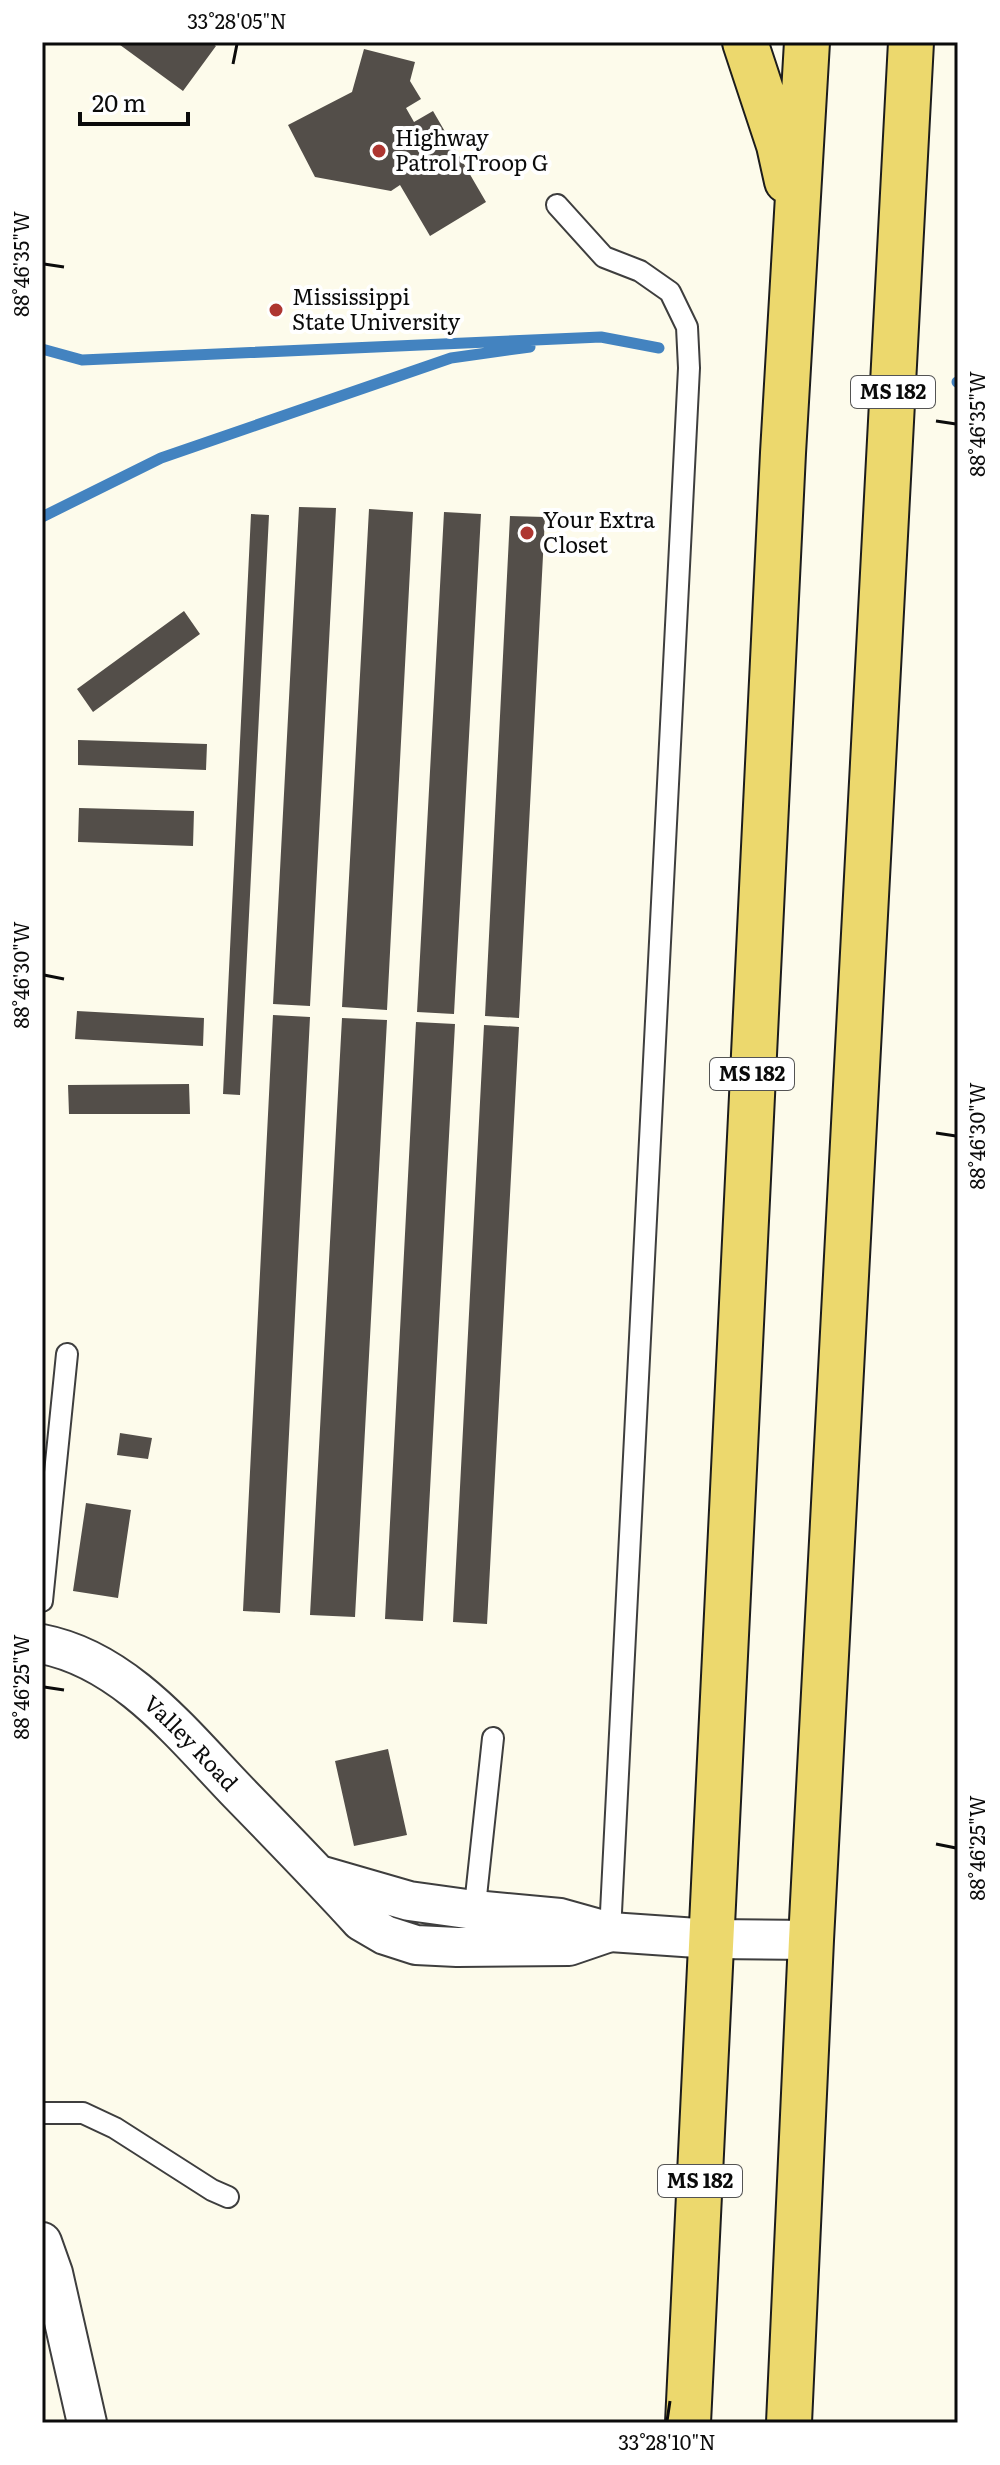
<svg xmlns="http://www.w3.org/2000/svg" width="1000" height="2465" font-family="Literata,serif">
  <rect width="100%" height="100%" fill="#fdfbeb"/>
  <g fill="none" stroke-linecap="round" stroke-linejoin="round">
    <path stroke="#4383c0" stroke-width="11" d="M42,349L82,360L601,337L659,348
      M957,382H958
      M42,517L161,458L451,358L530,347"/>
  </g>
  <path fill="#534e49" d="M116,42H210L216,46L183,91Z
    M364,49L415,62L410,81L421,99L406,108L414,122L433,111L486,202L430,236L400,185L391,191L315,177L288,125L352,92Z
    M299,507L336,508L310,1006L273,1004Z
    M369,509L413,512L387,1010L342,1007Z
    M444,512L481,514L454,1014L417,1012Z
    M251,514L269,515L240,1095L223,1094Z
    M510,516L545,517L519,1018L485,1016Z
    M184,611L200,634L93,712L77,689Z
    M78,740L207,744L206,770L78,765Z
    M79,808L194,811L193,846L78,842Z
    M77,1011L204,1018L203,1046L75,1039Z
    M273,1015L310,1017L280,1613L243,1611Z
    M342,1018L387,1020L355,1617L310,1615Z
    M416,1022L455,1024L423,1621L385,1619Z
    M484,1025L519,1027L487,1624L453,1622Z
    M189,1084L190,1114H69L68,1085Z
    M120,1433L152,1438L148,1459L117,1455Z
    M86,1503L131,1510L118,1598L73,1591Z
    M388,1749L407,1835L354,1846L335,1761Z"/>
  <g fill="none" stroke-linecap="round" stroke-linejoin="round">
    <g stroke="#3e3e3e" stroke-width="24">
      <path id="service" d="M557,205L604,257L640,271L670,292L687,327L689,368L610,1932
        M42,1601L67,1354
        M474,1915L493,1738
        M42,2113H83L115,2128L212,2190L228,2197"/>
    </g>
    <g stroke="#3e3e3e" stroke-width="42">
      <g id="minor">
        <path id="s1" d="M42,1644C125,1660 183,1735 239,1793C280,1835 321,1877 361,1921L385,1935L416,1945L457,1947L569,1946L610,1932L560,1918L474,1910L409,1901L319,1875"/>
        <path d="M610,1932L712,1939L811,1940"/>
        <path d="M42,2242L53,2273L87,2423"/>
      </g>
    </g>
    <g stroke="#1c1c1c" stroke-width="48">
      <path id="primary" d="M745,42L779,145L787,181
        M688,2423L783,453L807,42
        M789,2423L811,1940L911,42"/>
    </g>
    <use href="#service" stroke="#fff" stroke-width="20"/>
    <use href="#minor" stroke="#fff" stroke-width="38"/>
    <use href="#primary" stroke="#ecd86d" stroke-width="44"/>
  </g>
  <path fill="none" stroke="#0b0b0b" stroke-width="3" d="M233,64L237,44M44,264L64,267M936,421L956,424M44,975L64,979M936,1133L956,1136M44,1687L64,1690M936,1844L956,1848M667,2421L670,2401"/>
  <g fill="#ae3631" stroke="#fff" stroke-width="3">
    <circle cx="379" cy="151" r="8"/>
    <circle cx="276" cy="310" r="8"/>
    <circle cx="527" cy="533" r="8"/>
  </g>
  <g text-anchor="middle" stroke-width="8" stroke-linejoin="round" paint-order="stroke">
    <g fill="#fff" stroke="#545454" stroke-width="2">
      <rect x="851" y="376" width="84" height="32" rx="6"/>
      <rect x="710" y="1058" width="84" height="32" rx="6"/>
      <rect x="658" y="2165" width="84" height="32" rx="6"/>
    </g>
    <g font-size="20" font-weight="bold" fill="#0b0b0b">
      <text x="893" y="399">MS 182</text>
      <text x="752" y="1081">MS 182</text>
      <text x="700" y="2188">MS 182</text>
    </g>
    <g font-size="22" fill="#0b0b0b" stroke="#fff" text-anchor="start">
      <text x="395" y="146">Highway<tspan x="395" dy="25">Patrol Troop G</tspan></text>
      <text x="292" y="305">Mississippi<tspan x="292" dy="25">State University</tspan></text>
      <text x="543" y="528">Your Extra<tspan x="543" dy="25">Closet</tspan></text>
    </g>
    <g font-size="22" fill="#0b0b0b" stroke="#fff">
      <text dy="8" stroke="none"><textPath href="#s1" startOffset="182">Valley Road</textPath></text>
    </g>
  </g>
  <rect width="1000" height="2465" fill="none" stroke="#ffffff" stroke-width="88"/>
  <path d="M80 112v12h108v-12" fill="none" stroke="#0b0b0b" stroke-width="4"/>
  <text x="92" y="112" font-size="24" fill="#0b0b0b" stroke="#ffffff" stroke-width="6" paint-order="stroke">20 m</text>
  <rect x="44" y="44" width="912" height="2377" fill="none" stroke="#0b0b0b" stroke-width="3"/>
  <g font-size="20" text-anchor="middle" fill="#0b0b0b">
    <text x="237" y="29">33°28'05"N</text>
    <text transform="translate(22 264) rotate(-90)" y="7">88°46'35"W</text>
    <text transform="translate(978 424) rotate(-90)" y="7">88°46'35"W</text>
    <text transform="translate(22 975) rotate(-90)" y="7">88°46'30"W</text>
    <text transform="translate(978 1136) rotate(-90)" y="7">88°46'30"W</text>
    <text transform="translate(22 1687) rotate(-90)" y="7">88°46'25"W</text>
    <text transform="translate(978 1848) rotate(-90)" y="7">88°46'25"W</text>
    <text x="667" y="2450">33°28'10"N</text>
  </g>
</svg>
